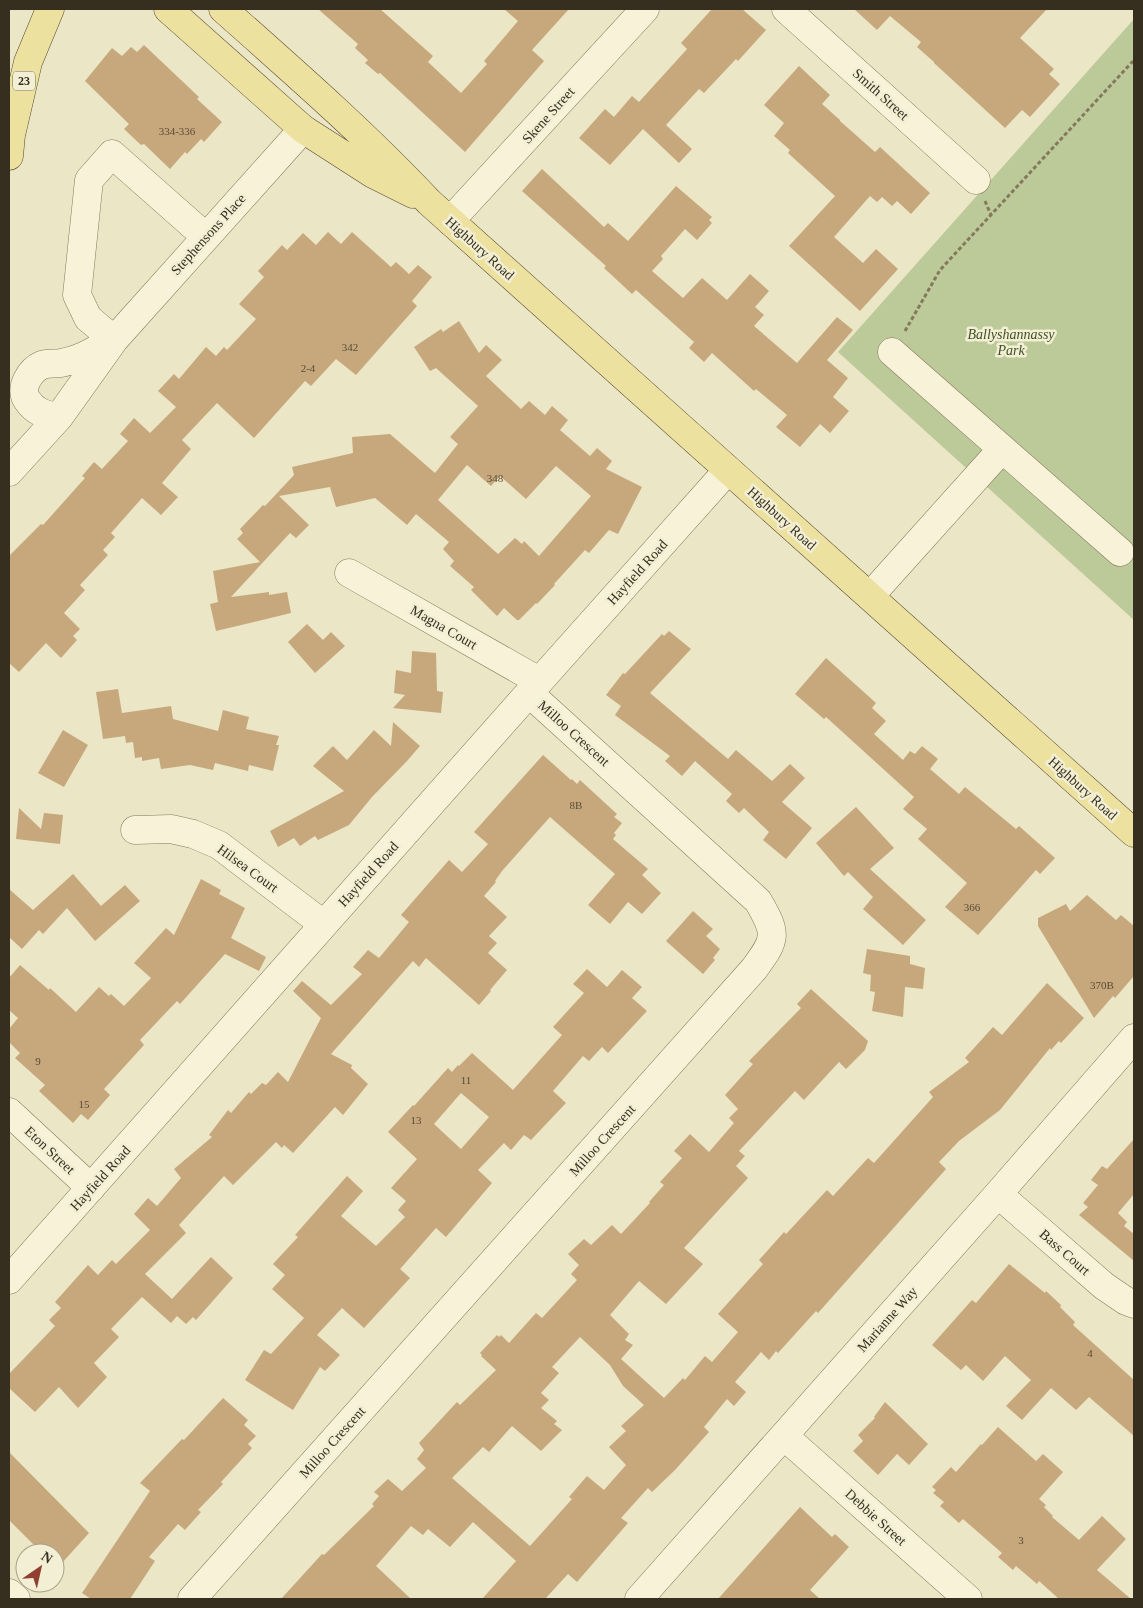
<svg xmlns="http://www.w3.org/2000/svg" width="1143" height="1608" font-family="Georgia,serif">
  <rect width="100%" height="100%" fill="#ebe6c5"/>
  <path fill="#bcc999" d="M1134,19V620L838,352Z"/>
  <path fill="#c7a87d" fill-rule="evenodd" d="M318,9H380L433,56L428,62L461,93L487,64L484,61L518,21L504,9H569L532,50L544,61L465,152L380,73L378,74L365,63L368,60L355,48L358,44Z
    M712,9H742L766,30L738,61L736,59L704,93L699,89L666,125L692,149L679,163L643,129L610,165L579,138L605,109L614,117L632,96L639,102L687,49L681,43Z
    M854,9H1047L1020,38L1054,69L1049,74L1060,84L1030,117L1022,110L1005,128L934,63V62L917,47L921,42L890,16L877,30Z
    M144,45L199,97L197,99L222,122L204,142L201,139L187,154L185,152L170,169L144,144L141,145L124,129L129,124L85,81L112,48L122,56L131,47L137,52Z
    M799,66L830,95L822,104L840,120V121L875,152L880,147L930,193L911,214L897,201L892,206L882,197L877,202L870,196L834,237L863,263L876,249L898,269L860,311L789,246L835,196L788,153L790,150L774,136L784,123L764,105Z
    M542,169L604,227L608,223L628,241L676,186L712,217L709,220L712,223L697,240L685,229L661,256L663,259L652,271L683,298L702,278L727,300L750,274L769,291L755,307L764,315L754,326L797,363L837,317L853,330L827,360L848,378L833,397L849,411L830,433L820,424L800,447L776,427L787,415L756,389L754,391L712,353L704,362L689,348L694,342L636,290L632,294L604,268L606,266L522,191Z
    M328,232L341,244L352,232L391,267L396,262L409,274L418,265L432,277L412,301L417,306L356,375L336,359L311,386L305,381L254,438L217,403L182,440L191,449L162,483L178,497L161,515L142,498L111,533L115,537L103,550L108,555L80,585L85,590L64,613L80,629L73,636L77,640L61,658L46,643L19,672L9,663V556L41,524L43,525L85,478L82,476L94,462L102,469L128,441L120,434L134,418L150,433L176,407L158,391L174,374L179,379L206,347L216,356L224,347L227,350L256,319L239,304L264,277L258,271L282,245L287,250L303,233L316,245Z
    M459,321L479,353L486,345L502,360L486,376L521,409L529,401L545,415L552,406L568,420L560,430L590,456L597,448L612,461L606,469L642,487L618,534L609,530L589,553L585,550L554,584L555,585L537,604L536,603L519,620H517L504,608L497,616L471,590L474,587L450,566L454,561L443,549L449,542L416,514L407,525L375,498L336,507L330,487L279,496L309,525L296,538L290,533L231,597L269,592V595L287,592L291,613L216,631L210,604L218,602L213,571L260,562L237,539L243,533L240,529L263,505L265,506L294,475L292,467L353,453L352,437L390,434L435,473L458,444L450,437L478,406L436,368L430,371L414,347L441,329L443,332ZM467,465L491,486L500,476L526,499L556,466L591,496L539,556L524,541L522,544L515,538L498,554L438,500Z
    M307,624L323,640L331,632L345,646L315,673L288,642Z
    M669,631L691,649L650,693L728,759L736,750L772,781L790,764L805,778L782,802L812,828L786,859L763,840L769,832L744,808L739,813L726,801L732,794L695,761L682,776L665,761L670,756L615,715L621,706L606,695L623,673L625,674L662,634L664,636Z
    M412,651L436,653L437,691L443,692L441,713L393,708L405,695L394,693L396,670L411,673Z
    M826,658L876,703L872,708L886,721L874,734L903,760L910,751L915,754L922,746L938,759L930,769L959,794L965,787L1016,829L1019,826L1055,858L1040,874L1036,870L978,935L945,907L967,883L918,839L927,829L903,809L914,797L826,717L824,719L795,694Z
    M118,689L122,713L171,706L173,719L218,731L223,710L249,717L246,729L279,736L276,745H279L273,771L249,765L248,771L215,763L213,770L190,765L161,769L159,758L142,761V757L135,758L133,742L126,743L125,736L103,739L96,692Z
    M393,722L420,746L407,761L372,797L349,825L318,840L315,836L300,846L294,838L278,847L270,831L344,791L313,766L333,746L347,760L374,730L391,746Z
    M63,730L88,745L64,787L38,773Z
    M543,755L571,780L572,779L577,784L580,780L617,814L614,817L622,823L614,833L616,835L613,839L648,869L642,875L661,893L642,914L628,902L610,924L588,905L615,874L550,817L502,871L495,881L496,882L484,896L507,917L489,936L497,943L488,953L507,970L490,990L491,991L479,1005L426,958L419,967L413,961L331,1054L352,1065L351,1068L368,1084L343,1115L335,1107L293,1153L284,1145L282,1148L276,1142L233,1185L224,1176L179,1225L186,1233L145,1274L172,1299L211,1257L233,1278L196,1320L193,1317L186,1324L177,1316L171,1323L142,1297L111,1329L119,1337L94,1363L107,1377L78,1408L59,1387L35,1412L9,1388V1374L55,1326L49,1320L61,1308L55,1302L88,1265L98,1275L112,1260L116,1264L150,1230L134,1214L148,1198L157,1206L181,1178L174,1169L212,1137L209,1135L228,1110L231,1113L249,1092L251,1094L262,1083L266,1085L278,1072L288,1082L321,1018L293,991L302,981L331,1005L362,974L353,967L368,950L379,958L409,922L401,915L449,860L462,872L488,844L474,832Z
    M856,807L894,848L870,869L926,920L903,945L863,909L873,897L848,872L844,876L816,843Z
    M19,808L41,829L44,813L63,815L60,844L16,839Z
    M73,874L101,906L125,885L140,901L95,941L67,908L43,934L39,930L22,949L9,937V889L33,910Z
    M201,879L221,890L219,894L245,908L231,938L266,957L259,971L225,954L180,1004L177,1001L140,1040L144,1045L104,1089L110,1095L88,1120L81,1114L73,1123L39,1091L45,1085L15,1058L20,1053L9,1042V1029L18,1018L9,1010V978L20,965L49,990L50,988L76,1012L99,987L109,996L111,994L124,1006L151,978L134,963L166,928L174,935Z
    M1087,895L1116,920L1121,915L1134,926V976L1115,998L1113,996L1094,1018L1038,926V918L1066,904L1070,911Z
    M693,911L713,929L706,936L720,949L713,958L715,960L703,974L666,941Z
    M867,949L910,956V964L925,968L923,989L905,987L903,1017L872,1011L875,992L870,991L871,975L863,973Z
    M587,969L607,987L622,970L642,987L632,998L647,1011L608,1053L602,1047L589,1061L583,1056L553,1091L566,1103L531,1140L524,1135L511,1150L504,1143L478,1170L492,1183L446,1237L436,1228L400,1269L410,1278L364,1328L342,1308L317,1335L340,1355L325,1371L320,1367L293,1410L245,1380L264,1350L271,1354L304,1318L272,1289L285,1275L273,1264L298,1237L295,1235L347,1176L363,1191L341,1216L376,1246L405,1217L398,1210L406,1201L391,1188L417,1159L388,1132L413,1105L414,1106L448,1068L452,1072L458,1065L459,1066L472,1053L513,1090L562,1035L553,1027L584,993L573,984ZM461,1093L489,1117L461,1149L434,1124Z
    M1047,983L1084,1018L1061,1043L1059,1041L1051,1050L1050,1048L1000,1110L959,1141L939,1162L946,1169L818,1313L816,1311L778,1353L776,1351L769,1360L761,1352L735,1382L746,1392L734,1406L727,1399L704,1427L709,1432L675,1470L652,1492L648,1488L621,1518L628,1523L577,1582L568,1574L545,1599H482L516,1561L473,1522L450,1547L428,1529L423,1535L411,1526L376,1566L411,1599H281L322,1554L324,1555L374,1506L372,1504L379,1496L374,1492L388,1479L402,1491L426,1468L417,1459L424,1450L419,1443L457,1402L460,1405L496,1370L481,1356L482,1355L480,1353L497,1335L499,1337L501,1335L509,1343L536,1313L542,1318L577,1280L571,1274L579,1265L568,1254L584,1239L591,1245L612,1225L621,1234L650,1203L649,1202L664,1185L660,1182L682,1158L674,1151L690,1134L709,1152L734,1123L729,1118L738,1109L725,1095L753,1064L749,1061L801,1008L797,1004L811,989L868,1041L865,1050L846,1069L839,1062L804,1100L795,1091L739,1151L745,1156L736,1166L748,1178L684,1248L703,1264L666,1304L639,1281L610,1315L629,1334L625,1340L633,1345L621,1359L664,1398L683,1378L685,1380L705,1356L712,1362L738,1332L718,1314L763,1264L759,1260L784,1232L786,1234L827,1190L833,1196L868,1158L874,1163L933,1097L929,1092L969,1062L965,1058L993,1027L1002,1035ZM580,1337L610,1365L623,1386L644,1405L621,1426L626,1431L609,1447L626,1465L604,1490L587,1476L569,1497L572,1499L530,1546L452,1478L483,1447L489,1452L512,1426L541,1451L562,1430L554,1424L557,1421L541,1408L549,1400L541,1393L559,1373L552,1367Z
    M1134,1139V1194L1118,1213L1127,1222L1124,1226L1134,1234V1261L1079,1215L1088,1207L1083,1203L1098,1185L1091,1180L1102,1166L1107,1169Z
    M1009,1264L1045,1293L1046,1291L1061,1305L1060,1307L1075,1322L1073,1325L1134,1380V1436L1089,1397L1076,1410L1051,1388L1022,1420L1006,1406L1031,1380L1005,1356L983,1381L966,1365L961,1370L932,1345L972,1300L976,1303Z
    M223,1398L248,1420L244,1425L256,1436L248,1444L252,1448L221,1482L223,1484L198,1510L201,1512L185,1530L178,1524L149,1557L155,1561L130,1599H91L82,1593L150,1491L140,1483L182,1439L184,1440Z
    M885,1402L928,1444L909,1465L897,1454L878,1475L853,1451L863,1441L858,1435L875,1418L874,1417Z
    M998,1427L1036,1461L1043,1454L1063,1472L1039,1499L1046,1505L1044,1507L1053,1516L1052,1517L1079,1540L1102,1516L1126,1539L1097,1570L1131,1599H1059L1039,1581L1037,1584L1016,1566L1013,1570L998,1557L1002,1553L994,1546L963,1519L959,1523L940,1506L944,1502L933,1493L936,1490L932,1487L951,1467L956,1472L981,1444L982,1445Z
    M9,1452L89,1533L62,1563L55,1557V1553H51L46,1548L42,1553L9,1520Z
    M800,1507L832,1537L835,1534L849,1547L810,1590L820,1599H718Z"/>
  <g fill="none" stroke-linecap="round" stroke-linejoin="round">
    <g stroke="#85795c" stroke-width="29">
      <path id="minor" d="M786,9L976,180
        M450,221L645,9
        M114,340L88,318L77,295L89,180L112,154L206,237
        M892,352L1120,552
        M59,417C45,415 35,412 27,400C19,388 30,370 42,365C47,363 55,364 61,363C67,362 74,360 79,358C90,354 100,347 110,342
        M9,472L59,417L114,340L303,129
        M349,573L539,681
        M870,596L1002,449
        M135,830L171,829L193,834L219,845L323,924
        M9,1112L91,1188
        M998,1194L1104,1286L1126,1301L1134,1304
        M9,1280L529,693L728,470
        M784,1436L968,1599
        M9,1593L16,1599
        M192,1599L754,969C776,939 778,935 758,901L529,693
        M639,1599L998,1194L1134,1038"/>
    </g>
    <g stroke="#534630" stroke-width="29">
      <path id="major" d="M168,9L303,129L373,174L413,194
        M223,9C294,72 364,133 429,202L1134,833
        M9,156L11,135L28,62L50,9"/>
    </g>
    <path stroke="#85795c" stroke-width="3" stroke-dasharray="4 2.5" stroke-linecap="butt" d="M985,201L991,215
      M905,331L940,270L1134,60"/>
    <use href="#minor" stroke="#f7f2d8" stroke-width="28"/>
    <use href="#major" stroke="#ece19f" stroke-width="28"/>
  </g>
  <g text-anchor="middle" stroke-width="5" stroke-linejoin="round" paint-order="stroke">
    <g font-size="11" fill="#5a4c36">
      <text x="177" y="135">334-336</text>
      <text x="350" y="351">342</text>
      <text x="308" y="372">2-4</text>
      <text x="495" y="482">348</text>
      <text x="576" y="809">8B</text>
      <text x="972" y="911">366</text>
      <text x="1102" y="989">370B</text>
      <text x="38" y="1065">9</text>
      <text x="466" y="1084">11</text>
      <text x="84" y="1108">15</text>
      <text x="416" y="1124">13</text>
      <text x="1090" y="1357">4</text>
      <text x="1021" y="1544">3</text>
    </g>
    <rect fill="#f3efd4" stroke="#6f6855" stroke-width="1" x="13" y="71.5" width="22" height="19" rx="4"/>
    <g font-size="12" font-weight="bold" fill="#362e1f">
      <text x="24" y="85">23</text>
    </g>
    <g font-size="14" fill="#362e1f" stroke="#f3efd4">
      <text transform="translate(881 94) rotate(42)" y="5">Smith Street</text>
      <text transform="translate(548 115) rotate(-48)" y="5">Skene Street</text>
      <text transform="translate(208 234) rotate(-48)" y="5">Stephensons Place</text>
      <text transform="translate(480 248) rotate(42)" y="5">Highbury Road</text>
      <text transform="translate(782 518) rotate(42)" y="5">Highbury Road</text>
      <text transform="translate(637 572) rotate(-48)" y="5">Hayfield Road</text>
      <text transform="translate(444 627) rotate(30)" y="5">Magna Court</text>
      <text transform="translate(574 733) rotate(42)" y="5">Milloo Crescent</text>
      <text transform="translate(1083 788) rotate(42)" y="5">Highbury Road</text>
      <text transform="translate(248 868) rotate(36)" y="5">Hilsea Court</text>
      <text transform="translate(368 874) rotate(-48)" y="5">Hayfield Road</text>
      <text transform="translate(602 1140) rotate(-48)" y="5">Milloo Crescent</text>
      <text transform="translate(50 1150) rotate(43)" y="5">Eton Street</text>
      <text transform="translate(100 1178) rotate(-48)" y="5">Hayfield Road</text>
      <text transform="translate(1065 1252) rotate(41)" y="5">Bass Court</text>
      <text transform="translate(887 1319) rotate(-48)" y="5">Marianne Way</text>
      <text transform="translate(332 1442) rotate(-48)" y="5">Milloo Crescent</text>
      <text transform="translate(876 1517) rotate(42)" y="5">Debbie Street</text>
    </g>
    <g font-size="14" font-style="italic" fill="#405127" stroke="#f3efd4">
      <text x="1011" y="339">Ballyshannassy<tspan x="1011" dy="16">Park</tspan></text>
    </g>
  </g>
  <rect width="1143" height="1608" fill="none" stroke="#362e1f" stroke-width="20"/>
  <g transform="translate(40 1568) rotate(34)"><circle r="24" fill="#f3efd4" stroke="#a7a28c"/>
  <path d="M0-4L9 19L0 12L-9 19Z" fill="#913f30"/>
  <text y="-8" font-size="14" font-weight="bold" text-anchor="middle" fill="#362e1f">N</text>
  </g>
</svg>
